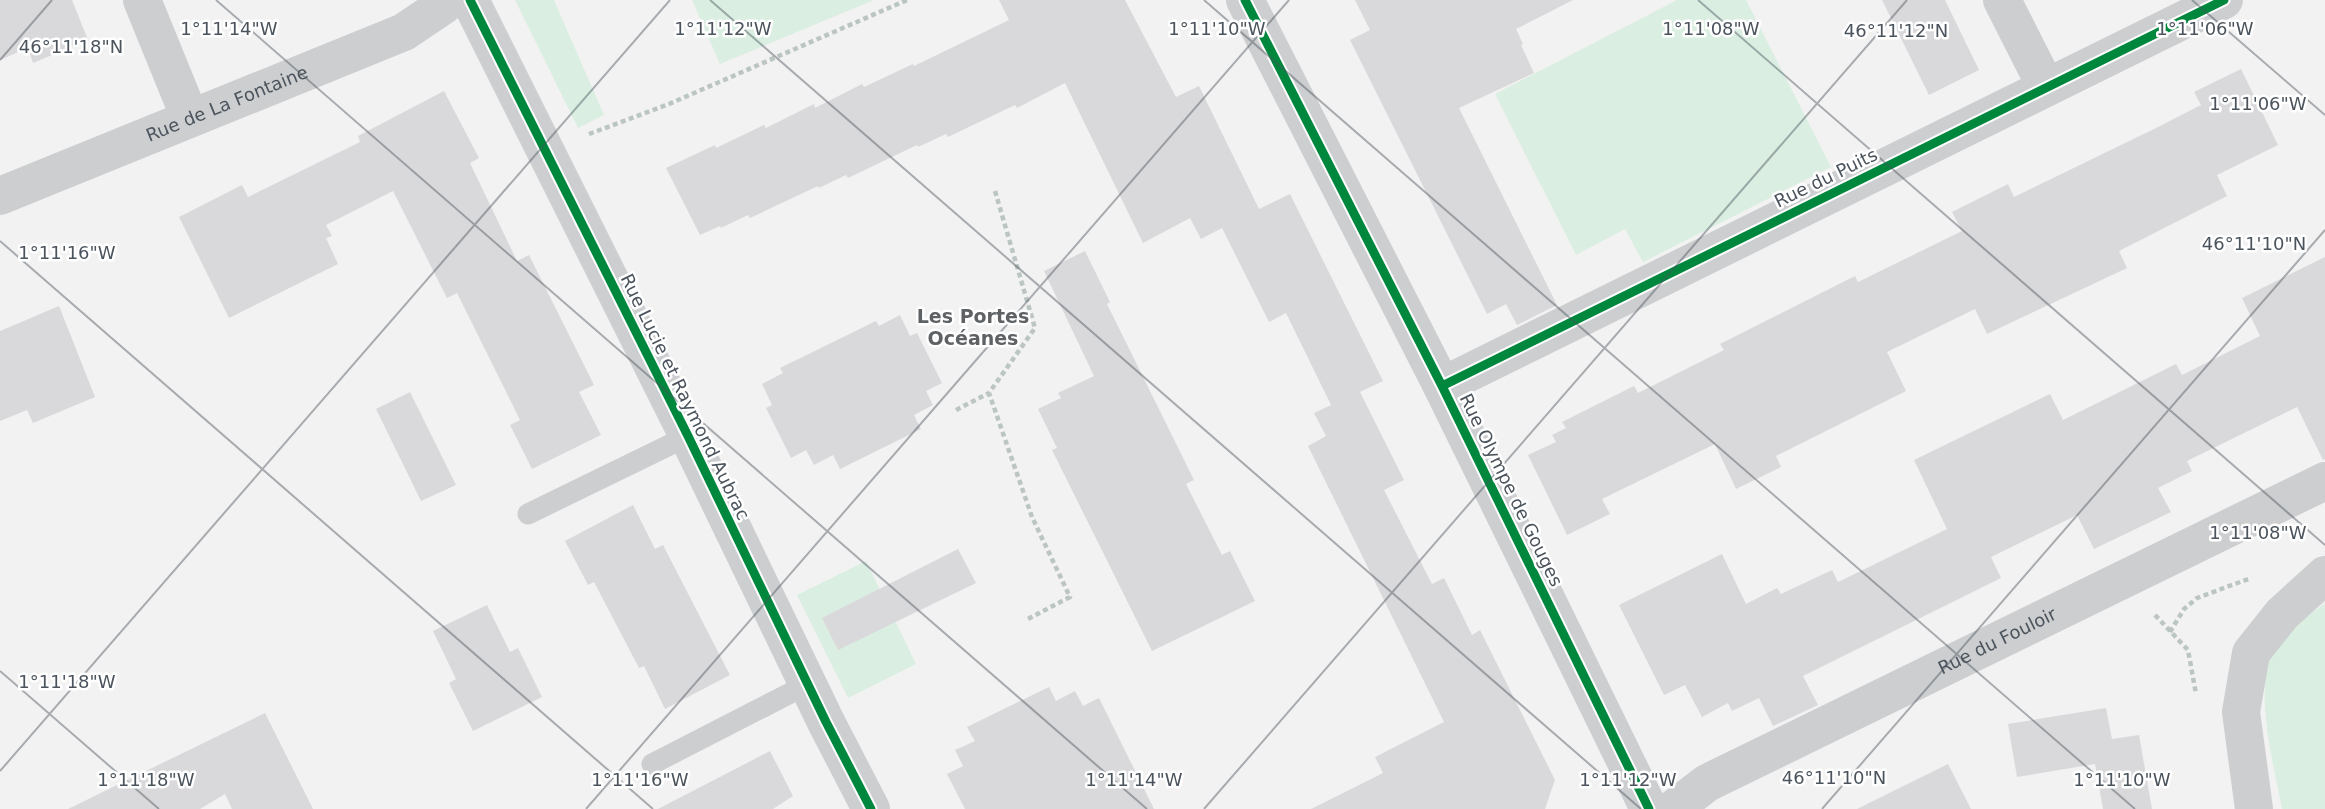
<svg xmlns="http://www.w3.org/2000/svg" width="2325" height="809" font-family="'DejaVu Sans',sans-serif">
  <rect width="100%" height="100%" fill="#f3f2f2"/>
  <path fill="#daeee2" d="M515,0H554L604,115L578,128Z
    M692,0H874L720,64Z
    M1677,0H1746L1831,167L1643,262L1625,229L1576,255L1495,94Z
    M866,561L916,664L848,698L797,595Z
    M2325,603V809H2282C2274,765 2251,684 2276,645C2283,633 2313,613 2325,603Z"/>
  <path fill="#d9d9db" d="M0,0H72L88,40L33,63L28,48L0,60Z
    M999,0H1125L1176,97L1199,86L1259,209L1290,194L1383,381L1360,392L1404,480L1384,490L1432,584L1444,578L1472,635L1480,630L1555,780L1545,809H1311L1383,773L1375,757L1444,722L1308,446L1326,436L1314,413L1331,405L1286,313L1269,322L1222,228L1201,239L1190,218L1143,243L1065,83L1017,108L1015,105L948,137L946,134L918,147L917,145L848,178L846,175L819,188L818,186L750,218L748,215L721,228L720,226L700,235L666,168L715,145L716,148L764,125L766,128L814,104L815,108L862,84L864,87L913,64L914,66L1009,20Z
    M1355,0H1573L1516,29L1523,44L1521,45L1534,73L1459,108L1557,305L1517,325L1506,304L1487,314L1350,40L1370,30Z
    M1882,0H1945L1979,70L1929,95Z
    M2241,69L2278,145L2217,175L2227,196L2119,251L2127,268L1987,334L1975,309L1887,352L1906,391L1776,456L1781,467L1736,489L1715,444L1602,499L1610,514L1567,535L1528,455L1556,442L1552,435L1566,428L1562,422L1634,386L1638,393L1724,350L1720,344L1855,276L1858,282L1962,231L1952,212L2008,184L2014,197L2158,127L2201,105L2194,92Z
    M444,91L479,158L470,163L517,261L529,255L594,385L579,392L601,435L532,469L510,425L520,420L457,293L447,298L393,191L326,225L332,236L326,238L338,264L229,318L179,217L242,185L248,197L360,142L358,136Z
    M1085,251L1110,302L1107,304L1194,480L1186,484L1222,555L1230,551L1255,601L1152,651L1052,450L1057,448L1038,409L1061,398L1058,393L1094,376L1044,271Z
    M2325,257V459L2323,460L2297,407L2187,461L2192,471L2158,488L2171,512L2094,549L2077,515L1991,557L2001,578L1803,676L1818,705L1773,726L1759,698L1732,711L1728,703L1702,717L1685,685L1664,695L1619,605L1722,554L1746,604L1777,588L1781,594L1832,570L1838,582L1947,529L1914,460L2050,394L2063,420L2176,364L2182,375L2260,336L2242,298Z
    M59,306L95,397L33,423L27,410L0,421V331Z
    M900,315L910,336L917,333L942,383L926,391L933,405L914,415L921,429L840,469L833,455L814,465L806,450L791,458L766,408L772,405L762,384L783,373L780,368L876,321L879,326Z
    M410,392L456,485L421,501L376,409Z
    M633,505L655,549L663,545L730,675L665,709L644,666L639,668L594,582L588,585L565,541Z
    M958,549L976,583L838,650L822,618Z
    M487,605L510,652L518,648L542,697L473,731L449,683L456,679L433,631Z
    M1049,687L1056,701L1075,691L1083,706L1099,698L1154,809H965L947,774L963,766L955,750L975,741L967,727Z
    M2106,708L2112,739L2139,735L2152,809H2103L2095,764L2017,777L2008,724Z
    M265,713L313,809H232L225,794L200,809H68Z
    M770,751L793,796L773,809H658Z
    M1948,764L1971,809H1857Z"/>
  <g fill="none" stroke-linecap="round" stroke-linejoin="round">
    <path stroke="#bbc5c2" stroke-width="4.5" stroke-dasharray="5 3.5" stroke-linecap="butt" d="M589,134L669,104L907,0
      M995,191L1035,328L989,393L1032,517L1070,597L1026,620
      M956,410L989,393
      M2155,615L2188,650L2196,694
      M2170,632L2184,609L2197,598L2251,578"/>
    <path stroke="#ccced0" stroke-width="21" d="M528,514L688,436
      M652,764L808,684"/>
    <g stroke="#ccced0" stroke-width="38">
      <path d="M142,0L190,118"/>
      <path d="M470,0L688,436L826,722L871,809"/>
      <path d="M1245,0L1442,386L1649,809"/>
      <path d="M2002,0L2046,87"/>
      <path id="s1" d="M0,196L404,32L444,5L448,0"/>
      <path d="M1442,386L2224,0"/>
      <path id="s2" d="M1673,809L1707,783L2325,481"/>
      <path d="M2254,809L2241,712L2251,653L2282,614L2325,575"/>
    </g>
    <g stroke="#fff" stroke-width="13">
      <path id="cycleway" d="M470,0L688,436L826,722L871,809
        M1245,0L1442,386L1649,809
        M1442,386L2224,0"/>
    </g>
    <use href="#cycleway" stroke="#00873e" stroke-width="9"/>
  </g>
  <path fill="none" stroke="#4b545d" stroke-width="2" stroke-opacity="0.45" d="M216,0L1147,809M710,0L1641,809M1204,0L2135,809M1698,0L2325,545M2192,0L2325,115M0,60L52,0M0,241L653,809M0,671L159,809M0,771L670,0M586,809L1289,0M1204,809L1907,0M1822,809L2325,230"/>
  <g text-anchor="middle" stroke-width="5" stroke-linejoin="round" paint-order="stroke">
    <g font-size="18" fill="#4b545d" stroke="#fff">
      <text dy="6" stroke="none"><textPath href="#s1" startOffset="245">Rue de La Fontaine</textPath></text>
      <text transform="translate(1826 178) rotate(-26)" y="6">Rue du Puits</text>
      <text transform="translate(685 397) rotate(64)" y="6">Rue Lucie et Raymond Aubrac</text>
      <text transform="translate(1511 490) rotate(64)" y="6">Rue Olympe de Gouges</text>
      <text dy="6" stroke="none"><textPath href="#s2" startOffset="366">Rue du Fouloir</textPath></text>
    </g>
    <g font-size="19" font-weight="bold" fill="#5e6265" stroke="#fff">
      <text x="973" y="323">Les Portes<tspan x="973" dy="22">Océanes</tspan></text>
    </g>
  </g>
  <g font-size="18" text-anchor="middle" fill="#4b545d" stroke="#fff" stroke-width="5" stroke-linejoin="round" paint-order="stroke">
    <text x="2205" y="35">1°11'06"W</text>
    <text x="229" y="35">1°11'14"W</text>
    <text x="723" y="35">1°11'12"W</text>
    <text x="1217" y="35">1°11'10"W</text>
    <text x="1711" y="35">1°11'08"W</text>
    <text x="1896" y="37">46°11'12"N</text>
    <text x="71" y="53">46°11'18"N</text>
    <text x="2258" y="110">1°11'06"W</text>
    <text x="2254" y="250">46°11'10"N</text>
    <text x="67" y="259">1°11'16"W</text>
    <text x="2258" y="539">1°11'08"W</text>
    <text x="67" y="688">1°11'18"W</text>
    <text x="1834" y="784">46°11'10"N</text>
    <text x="146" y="786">1°11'18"W</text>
    <text x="640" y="786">1°11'16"W</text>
    <text x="1134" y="786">1°11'14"W</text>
    <text x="1628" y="786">1°11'12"W</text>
    <text x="2122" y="786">1°11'10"W</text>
  </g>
</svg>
